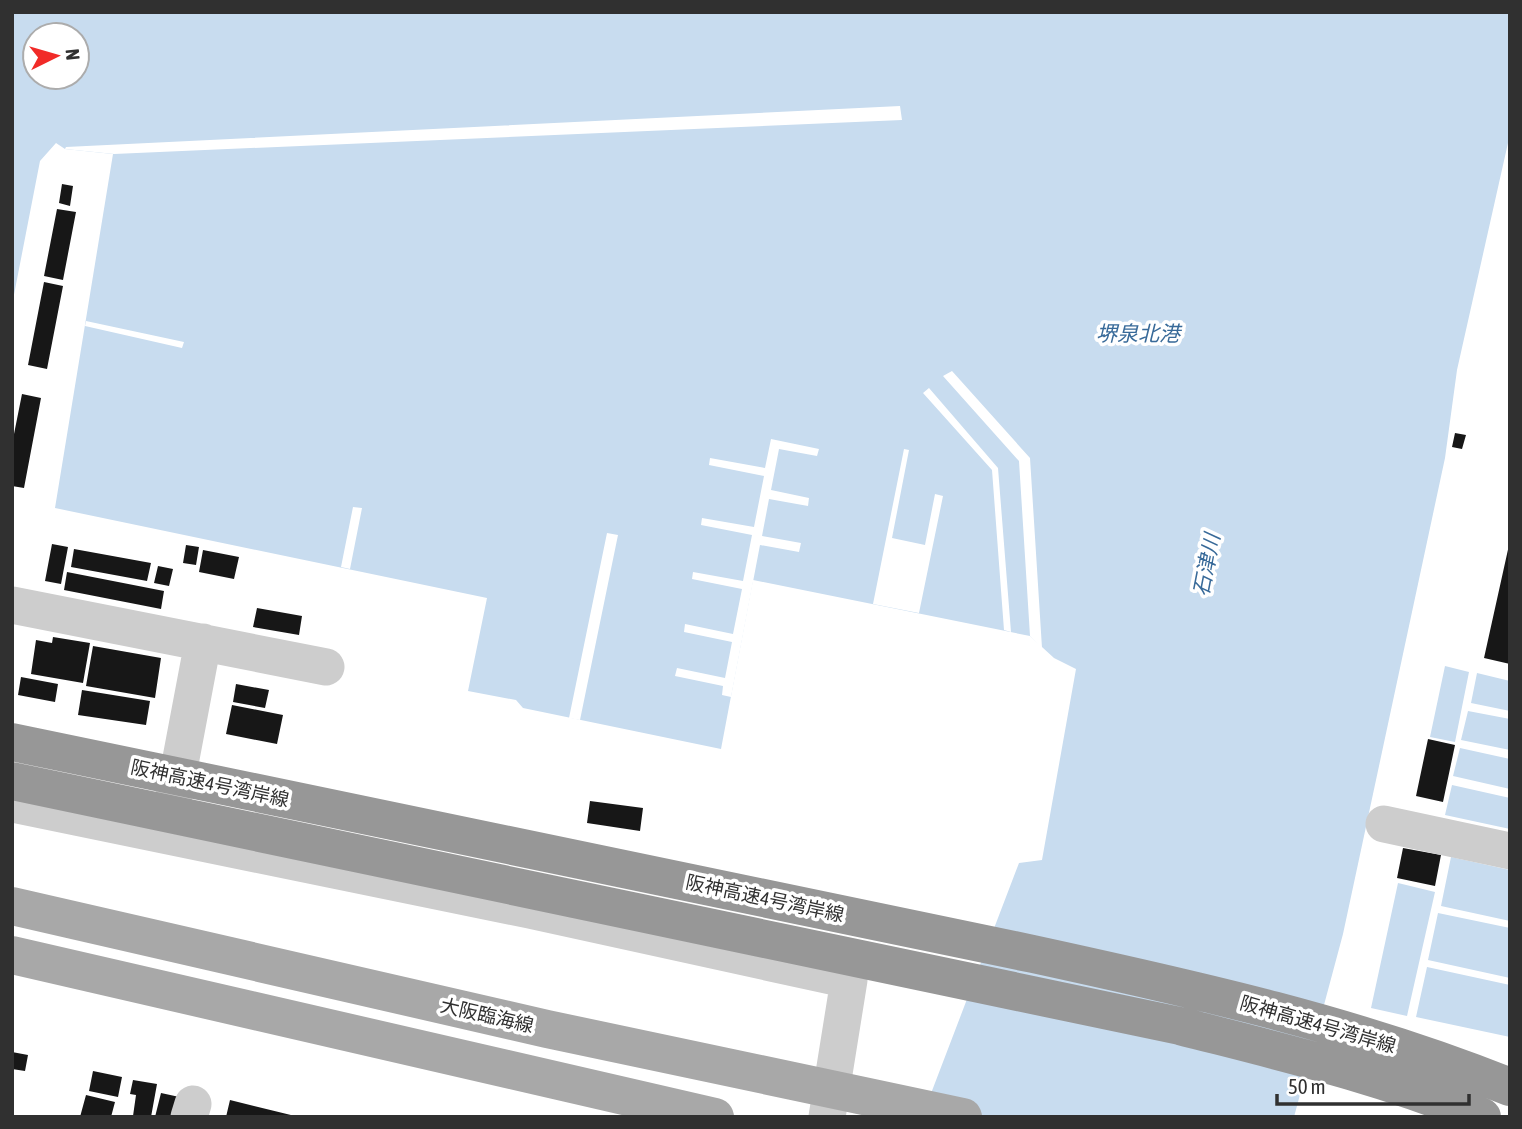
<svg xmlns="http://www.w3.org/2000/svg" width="1522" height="1129" font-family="'Asap Condensed','Noto Sans JP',sans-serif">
  <rect width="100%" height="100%" fill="#fff"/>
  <path fill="#c8dcef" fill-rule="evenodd" d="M12,12H1510V134L1457,370L1445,458L1343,934L1294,1117H922L1019,863L1042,860L1076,669L1054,658L1030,636L753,580L721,749L523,708L516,700L468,691L487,598L55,508L113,154L65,149L56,143L40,161L12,305ZM35,35H77V77H35Z
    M1445,666L1469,672L1455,742L1430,737Z
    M1477,673L1510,681V711L1471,703Z
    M1468,711L1510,719V750L1461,740Z
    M1460,748L1510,759V789L1453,776Z
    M1452,785L1510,798V829L1445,815Z
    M1451,857L1510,870V921L1441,906Z
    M1398,883L1435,892L1407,1016L1371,1008Z
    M1438,913L1510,928V978L1428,960Z
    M1427,967L1510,985V1037L1416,1017Z"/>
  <path fill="#fff" d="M900,106L902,120L114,154L65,149L66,147Z
    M86,321L184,342L182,348L85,326Z
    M952,371L1030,458L1042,648L1030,636L1019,461L943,376Z
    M929,388L998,468L1011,632L1004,630L992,470L923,393Z
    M771,439L819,449L817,456L779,449L771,490L809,498L808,506L769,499L762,536L801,543L799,552L760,545L731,697L722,695L723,686L675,676L677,668L725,678L732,642L684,632L685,624L733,634L742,589L692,579L693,572L743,581L752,535L701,525L702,518L754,527L764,476L709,465L710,458L765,468Z
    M904,449L909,450L892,538L925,545L935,494L943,496L919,613L873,604Z
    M353,507L362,508L350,569L341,567Z
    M607,533L618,535L580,720L569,718Z"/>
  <path fill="#171717" d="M62,184L73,186L70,206L59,203Z
    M57,209L76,212L63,280L44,276Z
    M44,282L63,286L47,369L28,365Z
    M22,394L41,398L24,488L12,486V444Z
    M1455,433L1466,435L1462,449L1452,447Z
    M52,544L68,547L61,584L45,581Z
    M186,545L199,547L196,565L183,563Z
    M1509,545H1510V664L1484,658Z
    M74,549L151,563L147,581L71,567Z
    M203,550L239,557L234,579L199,572Z
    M158,566L173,569L169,586L154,583Z
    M67,572L164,591L161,609L64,590Z
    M257,608L302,616L299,635L253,627Z
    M53,637L90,643L83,683L31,674L36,640L52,643Z
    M93,646L161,658L155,698L86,686Z
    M21,677L58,684L55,702L18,695Z
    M236,684L269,690L265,708L233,702Z
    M82,690L150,701L146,725L78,715Z
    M232,705L283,715L277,744L226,734Z
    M1428,739L1455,745L1443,802L1416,796Z
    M590,801L643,808L640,831L587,823Z
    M1403,848L1441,855L1435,886L1397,878Z
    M12,1052L28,1055L25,1071L12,1069Z
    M93,1071L122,1077L118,1097L89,1091Z
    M133,1080L157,1084L151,1117L133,1116L136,1095L130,1094Z
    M161,1093L184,1098L180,1117H155Z
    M86,1095L115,1102L111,1117L101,1115L100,1117H80Z
    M230,1100L295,1116V1117H226Z"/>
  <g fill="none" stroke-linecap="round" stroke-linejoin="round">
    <path stroke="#cdcdcd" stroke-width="37" d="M12,605L326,667
      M12,804L529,910L849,980L827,1117
      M172,806L203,642
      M1384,824L1510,851
      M189,1117L193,1104"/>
    <path stroke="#a8a8a8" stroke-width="38" d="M12,906L547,1029L963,1117
      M12,955L715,1117"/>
    <path stroke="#979797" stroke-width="38" d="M12,742L1033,954C1194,989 1356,1025 1510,1087
      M12,781L1180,1026C1281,1052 1385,1076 1482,1117"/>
  </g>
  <g text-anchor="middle" stroke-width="7" stroke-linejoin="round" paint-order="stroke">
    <g font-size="19" fill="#303030" stroke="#fff">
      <text transform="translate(210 783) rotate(12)" y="7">阪神高速4号湾岸線</text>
      <text transform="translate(765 898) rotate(12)" y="7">阪神高速4号湾岸線</text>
      <text transform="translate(487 1015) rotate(13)" y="7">大阪臨海線</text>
      <text transform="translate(1318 1024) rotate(16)" y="7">阪神高速4号湾岸線</text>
    </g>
    <g font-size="21" font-style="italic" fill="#386a99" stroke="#fff">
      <text x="1138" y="341">堺泉北港</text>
      <text transform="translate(1207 565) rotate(-79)" y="7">石津川</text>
    </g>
  </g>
  <rect width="1522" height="1129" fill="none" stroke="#303030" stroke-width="28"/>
  <g transform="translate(56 56) rotate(85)"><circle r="33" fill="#ffffff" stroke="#acacac" stroke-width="2"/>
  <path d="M0-5L12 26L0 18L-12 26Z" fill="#f12b28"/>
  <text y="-10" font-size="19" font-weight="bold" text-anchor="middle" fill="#303030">N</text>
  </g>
  <path d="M1277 1094v10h192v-10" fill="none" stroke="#303030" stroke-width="3.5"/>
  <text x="1288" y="1094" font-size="21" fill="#303030" stroke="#ffffff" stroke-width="5" paint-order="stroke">50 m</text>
</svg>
